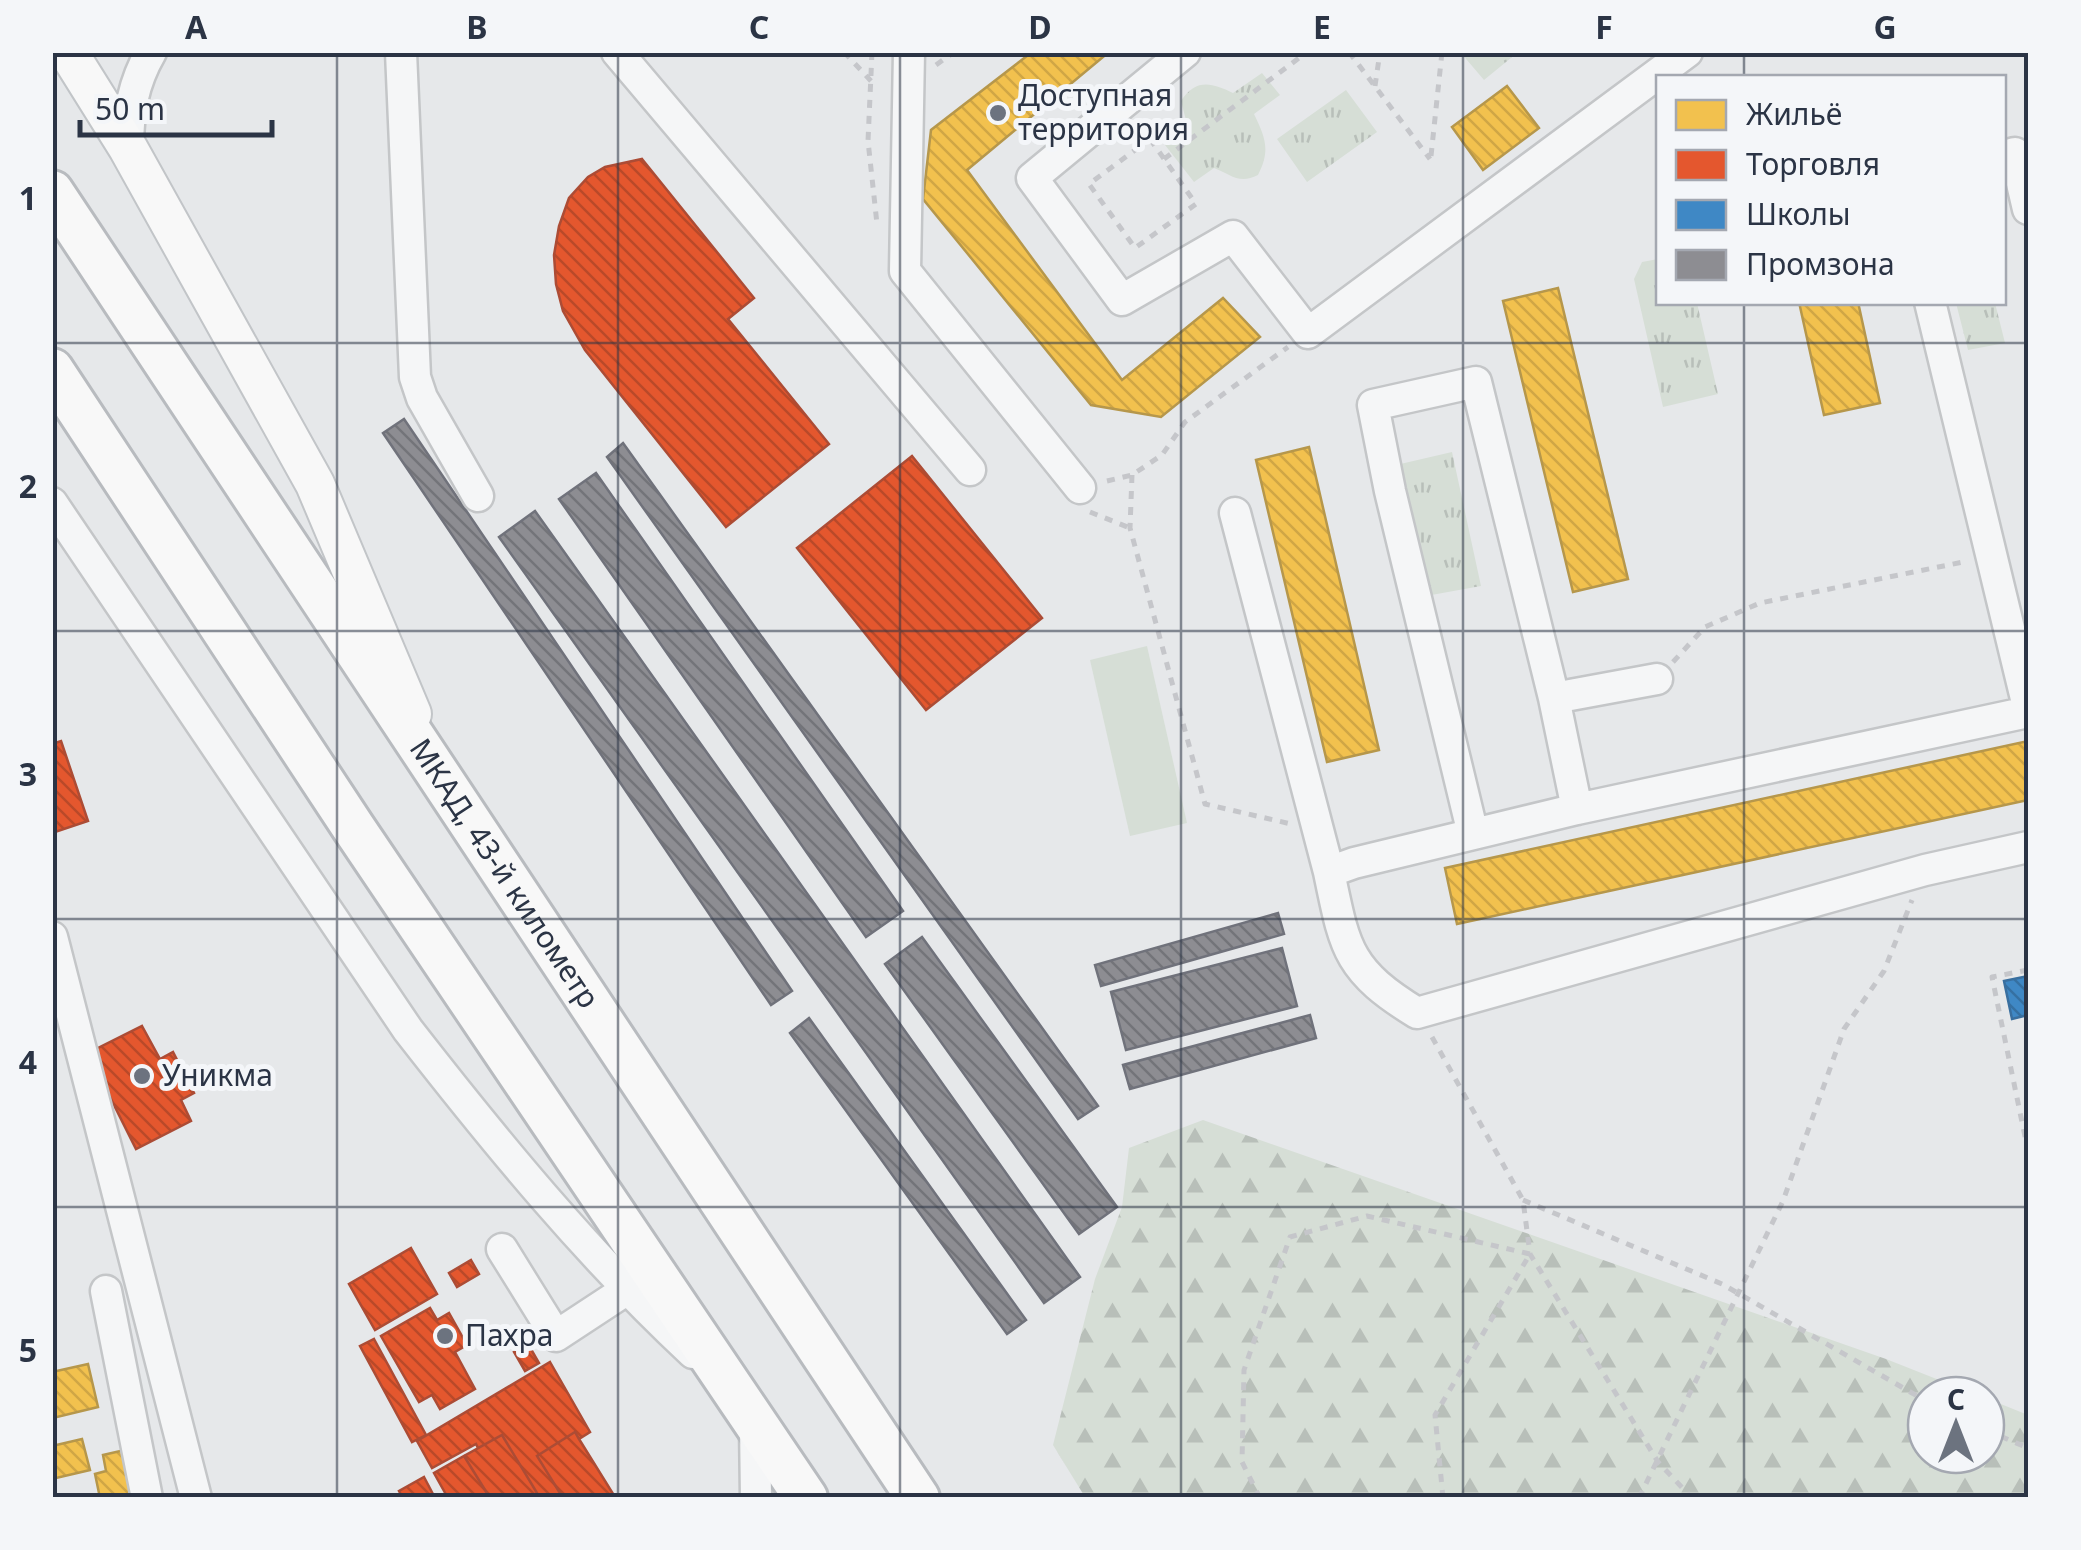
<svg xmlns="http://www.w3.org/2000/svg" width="2081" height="1550" font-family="'Noto Sans',sans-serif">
  <defs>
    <pattern id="grass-tufts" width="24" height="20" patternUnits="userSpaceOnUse" patternTransform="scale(2.5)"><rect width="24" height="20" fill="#d6ded6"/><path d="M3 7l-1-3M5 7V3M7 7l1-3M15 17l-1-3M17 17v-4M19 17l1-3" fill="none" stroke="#b8bfb9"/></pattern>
    <pattern id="forest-firs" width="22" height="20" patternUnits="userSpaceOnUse" patternTransform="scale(2.5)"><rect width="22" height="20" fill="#d6ded6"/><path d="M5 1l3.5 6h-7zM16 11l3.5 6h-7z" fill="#b8bfb9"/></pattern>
    <pattern id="homes-back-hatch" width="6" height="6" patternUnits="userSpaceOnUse" patternTransform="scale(2.5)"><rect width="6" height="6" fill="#f2c14e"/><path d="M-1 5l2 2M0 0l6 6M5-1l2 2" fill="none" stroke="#d0a645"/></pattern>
    <pattern id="shops-back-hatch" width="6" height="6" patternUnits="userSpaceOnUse" patternTransform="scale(2.5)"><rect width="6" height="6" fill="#e4572e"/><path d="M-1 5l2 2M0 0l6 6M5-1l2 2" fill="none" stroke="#b94929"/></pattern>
    <pattern id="schools-back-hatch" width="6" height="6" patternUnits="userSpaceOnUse" patternTransform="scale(2.5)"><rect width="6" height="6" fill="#3f88c5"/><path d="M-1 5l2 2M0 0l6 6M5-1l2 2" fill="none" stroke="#3570a2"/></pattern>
    <pattern id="industry-back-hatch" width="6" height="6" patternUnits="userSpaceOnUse" patternTransform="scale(2.5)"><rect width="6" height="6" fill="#8d8d92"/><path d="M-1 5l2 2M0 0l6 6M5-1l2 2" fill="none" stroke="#737479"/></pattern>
  </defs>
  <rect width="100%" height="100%" fill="#e6e8ea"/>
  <path fill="url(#grass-tufts)" d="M1461,53H1517L1484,80Z
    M1262,73L1280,95L1254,114C1265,137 1271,150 1258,175C1239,185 1230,174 1214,168L1194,182L1165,145L1188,128L1181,101C1196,78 1212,83 1233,93Z
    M1346,90L1377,132L1307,182L1277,139Z
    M1658,259V302L1697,303L1718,394L1663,407L1634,279L1642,262Z
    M1956,303H1995L2005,343L1968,350Z
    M1452,452L1481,586L1426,596L1396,465Z"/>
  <path fill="url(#forest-firs)" d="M1203,1120L1886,1359L1977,1395H1926V1455H1986V1398L2028,1415V1497H1085L1053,1445L1095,1279L1122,1207L1129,1148Z"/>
  <path fill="#d6ded6" d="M1147,646L1187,823L1130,836L1090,660Z"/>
  <path fill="url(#homes-back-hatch)" stroke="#b6974b" stroke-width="2.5" d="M1032,52H1109L967,170L1122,380L1223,298L1260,337L1161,417L1091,405L923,199L931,130Z
    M1507,86L1539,128L1483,170L1452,127Z
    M1558,288L1628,579L1573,592L1503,301Z
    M1799,302H1858L1880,403L1824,415Z
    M1309,447L1379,750L1327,762L1256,460Z
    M2028,741V800L1457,924L1445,868Z
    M88,1364L98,1407L53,1418L52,1372Z
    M82,1439L90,1470L52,1479V1446Z
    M129,1449L133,1498H100L95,1474L106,1471L103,1455Z"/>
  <path fill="url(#shops-back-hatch)" stroke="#ac4c35" stroke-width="2.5" d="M642,159L754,298L728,319L829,444L726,527L585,350L563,311L556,284L554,255L559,226L569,198L588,177L605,167Z
    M912,456L1042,618L926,710L797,548Z
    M61,741L88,821L52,833V744Z
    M142,1026L160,1059L173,1052L194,1093L181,1100L191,1121L136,1149L88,1053Z
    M411,1248L437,1294L375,1330L349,1284Z
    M471,1260L479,1274L457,1287L449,1273Z
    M430,1308L437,1320L449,1313L467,1345L455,1352L475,1389L440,1409L432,1395L419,1402L381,1336Z
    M374,1339L426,1435L412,1442L360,1346Z
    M528,1344L539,1363L525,1371L514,1352Z
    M550,1362L590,1432L579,1439L575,1432L537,1456L563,1498H540L502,1435L478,1448L476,1444L432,1468L417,1441Z
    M575,1432L579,1439L615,1497L563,1498L537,1456Z
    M502,1435L540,1498H490L464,1456Z
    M464,1456L490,1498H448L434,1473Z
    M424,1477L435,1498H403L399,1491Z"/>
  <path fill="url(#schools-back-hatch)" stroke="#396f9f" stroke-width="2.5" d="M2028,976V1015L2012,1019L2004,981Z"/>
  <path fill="url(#industry-back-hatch)" stroke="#70727b" stroke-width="2.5" d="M404,419L792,991L771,1005L383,433Z
    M623,443L1098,1106L1078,1119L607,457Z
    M596,473L903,911L866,937L559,499Z
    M535,511L1080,1277L1044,1303L499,537Z
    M1278,913L1284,934L1101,986L1095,965Z
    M922,937L1117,1207L1079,1234L885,964Z
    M1282,948L1297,1006L1126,1050L1111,992Z
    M1310,1015L1316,1038L1130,1089L1123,1065Z
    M809,1018L1026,1320L1007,1334L790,1033Z"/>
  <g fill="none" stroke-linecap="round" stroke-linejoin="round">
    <g stroke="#c4c6c8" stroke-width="35">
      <path id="minor" d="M401,52L415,377L422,398L478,496
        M617,52L970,470
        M909,52L905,271L1080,488
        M1185,52L1032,178L1122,300L1233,236L1308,333L1687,52
        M128,148C128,113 133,83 151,52
        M2004,156L2015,153L2028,209
        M1930,302L2028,707
        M52,503L408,1030C496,1143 588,1255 693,1353
        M1235,513L1329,872
        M1554,698L1657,679
        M2028,712L1577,809L1354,863L1329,872C1345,949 1347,970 1417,1013L1925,870L2028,847
        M1473,834L1390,491L1373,405L1476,382L1554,698L1577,809
        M52,937L196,1498
        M502,1249L556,1336L626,1290
        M106,1291L147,1498
        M755,1423L756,1498"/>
    </g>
    <g stroke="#c2c5c8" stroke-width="42">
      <path id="major" d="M68,52L128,148L315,484L412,714"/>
    </g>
    <g stroke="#b8bbbf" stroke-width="48">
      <g id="highway">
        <path id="s1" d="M52,192L918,1498"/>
        <path d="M52,370L353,827L806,1498"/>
      </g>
    </g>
    <path stroke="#c5c6ca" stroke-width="5" stroke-dasharray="8 8" stroke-linecap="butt" d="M844,52L871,81
      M872,52L868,141L877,224
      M1349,52L1430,159
      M1769,52H1787
      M936,65L954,52
      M1375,86L1380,52
      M1150,139L1196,204L1135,248L1089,184Z
      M1431,156L1442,52
      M1164,159L1307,52
      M1132,475L1130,528L1205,804L1291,824
      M1107,481L1132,475L1162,455L1185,422L1288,347
      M1090,512L1130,528
      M1673,662L1705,627L1760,603L1968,561
      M2028,970L1992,977L2028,1151
      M1432,1037L1523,1200L1530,1254L1658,1462L1692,1498
      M1523,1200L1722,1284L1926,1401
      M1986,1430L2028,1448
      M1260,1498L1242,1462L1244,1370L1290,1237L1367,1216L1530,1254
      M1443,1498L1435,1415L1530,1254
      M1639,1498L1783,1201L1844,1029L1884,971L1912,900"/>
    <use href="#minor" stroke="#f5f6f7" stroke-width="30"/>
    <use href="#major" stroke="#f8f8f8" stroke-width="38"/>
    <use href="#highway" stroke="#f8f8f8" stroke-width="42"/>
  </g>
  <path fill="none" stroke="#2b3445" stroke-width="2.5" stroke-opacity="0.55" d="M337,52V1498M618,52V1498M900,52V1498M1181,52V1498M1463,52V1498M1744,52V78M1744,302V1498M52,343H2028M52,631H2028M52,919H2028M52,1207H2028"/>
  <g fill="#6c737f" stroke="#f4f6f9" stroke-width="4">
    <circle cx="998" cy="113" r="10"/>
    <circle cx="142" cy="1076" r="10"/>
    <circle cx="445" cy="1336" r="10"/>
  </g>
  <g text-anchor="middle" stroke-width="10" stroke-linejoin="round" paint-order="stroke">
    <g font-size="30" fill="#2b3445" stroke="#f4f6f9" text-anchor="start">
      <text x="1018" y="106">Доступная<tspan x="1018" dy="34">территория</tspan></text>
      <text x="162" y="1086">Уникма</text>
      <text x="465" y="1346">Пахра</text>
    </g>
    <g font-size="30" fill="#2b3445" stroke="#f4f6f9">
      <text dy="10" stroke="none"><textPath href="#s1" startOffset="818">МКАД, 43-й километр</textPath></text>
    </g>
  </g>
  <rect width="2081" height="1550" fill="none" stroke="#f4f6f9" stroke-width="110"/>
  <rect x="1656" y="75" width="350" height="230" fill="#f4f6f9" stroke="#a4a8b1" stroke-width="2.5"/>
  <rect x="1676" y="100" width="50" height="30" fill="#f2c14e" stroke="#a4a8b1" stroke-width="2.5"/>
  <text x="1746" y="125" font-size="30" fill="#2b3445">Жильё</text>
  <rect x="1676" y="150" width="50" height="30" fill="#e4572e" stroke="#a4a8b1" stroke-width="2.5"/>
  <text x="1746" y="175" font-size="30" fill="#2b3445">Торговля</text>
  <rect x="1676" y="200" width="50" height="30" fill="#3f88c5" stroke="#a4a8b1" stroke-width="2.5"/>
  <text x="1746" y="225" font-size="30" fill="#2b3445">Школы</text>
  <rect x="1676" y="250" width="50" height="30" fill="#8d8d92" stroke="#a4a8b1" stroke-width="2.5"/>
  <text x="1746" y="275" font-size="30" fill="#2b3445">Промзона</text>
  <g transform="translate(1956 1425)"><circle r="48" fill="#f4f6f9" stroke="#a4a8b1" stroke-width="2.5"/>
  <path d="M0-8L18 38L0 25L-18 38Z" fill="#6c737f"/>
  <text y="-15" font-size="28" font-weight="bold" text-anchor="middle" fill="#2b3445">С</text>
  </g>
  <path d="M80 120v15h192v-15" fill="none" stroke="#2b3445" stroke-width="5"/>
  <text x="95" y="120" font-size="30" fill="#2b3445" stroke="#f4f6f9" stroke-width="8" paint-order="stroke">50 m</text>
  <rect x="55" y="55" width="1971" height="1440" fill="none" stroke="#2b3445" stroke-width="4"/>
  <g font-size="32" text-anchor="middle" font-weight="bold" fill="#2b3445">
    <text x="196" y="39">A</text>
    <text x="477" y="39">B</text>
    <text x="759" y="39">C</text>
    <text x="1040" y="39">D</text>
    <text x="1322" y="39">E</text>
    <text x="1604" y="39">F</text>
    <text x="1885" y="39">G</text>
    <text x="28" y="210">1</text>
    <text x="28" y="498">2</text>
    <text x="28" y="786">3</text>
    <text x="28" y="1074">4</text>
    <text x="28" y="1362">5</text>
  </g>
</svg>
